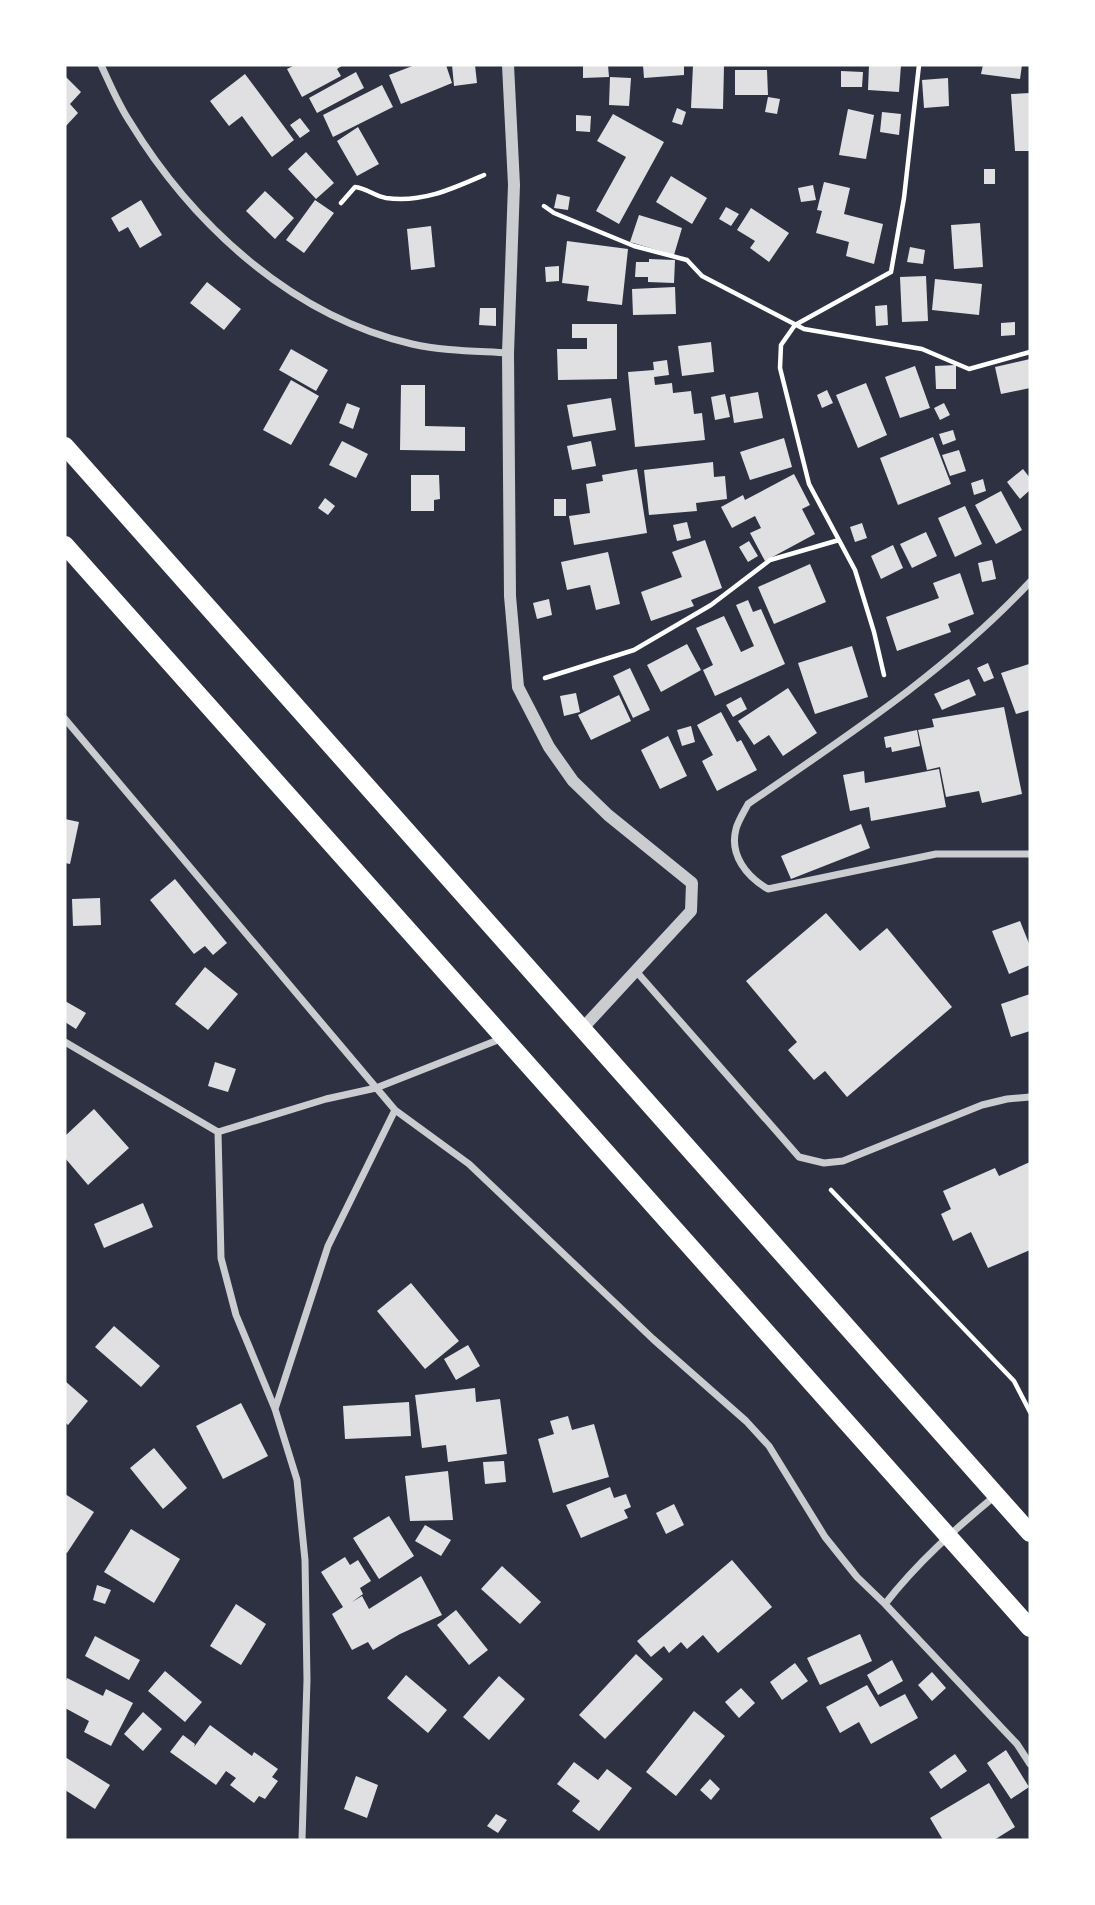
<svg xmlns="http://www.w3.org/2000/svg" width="1095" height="1905" font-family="'Titillium Web',sans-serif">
  <rect width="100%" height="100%" fill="#2d3142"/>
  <path fill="#e0e0e3" d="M295,65H343L337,69L341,76L302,97L287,69Z
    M415,65H446L452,83L401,104L389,75Z
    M452,65H475L477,83L454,86Z
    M583,65H608L609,77L583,78Z
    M643,65H684V75L644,78Z
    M693,65L724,66L723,109L691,108Z
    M869,65H901L899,92L868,90Z
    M983,65H1022L1020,79L981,74Z
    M735,70H767L768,95H735Z
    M841,71L863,72L862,87H841Z
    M356,72L364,88L317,113L309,98Z
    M245,74L294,140L272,157L242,116L229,126L210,101Z
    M65,76L81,92L70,104L78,113L65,127Z
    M610,77L631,78L629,106L609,105Z
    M948,78L949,106L924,108L922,80Z
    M382,85L393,107L333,137L323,115Z
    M1030,93V151H1015L1011,94Z
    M768,97L780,99L777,114L765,112Z
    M677,108L686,112L682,125L672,122Z
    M848,109L874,115L866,159L839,155Z
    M882,112L901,114L899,135L880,132Z
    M613,114L664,142L619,224L596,211L626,157L597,141Z
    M576,115L591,116L590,132L576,131Z
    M300,118L310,131L300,138L290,125Z
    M358,127L379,164L357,176L337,141Z
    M306,152L334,183L316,199L288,169Z
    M984,169H995V184H984Z
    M671,176L707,198L692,224L656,202Z
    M824,182L850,188L844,214L883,224L874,264L846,256L849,242L816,233L822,211L817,210Z
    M813,185L816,200L801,202L798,188Z
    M265,191L294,218L275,239L246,211Z
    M557,194L570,197L568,210L554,208Z
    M141,200L162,235L140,248L128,227L119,232L111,218Z
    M315,200L334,213L304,253L286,240Z
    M726,207L739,214L731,226L719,219Z
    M751,208L789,233L769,262L750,248L755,241L737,230Z
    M639,215L682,228L674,255L630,242Z
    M980,223L983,267L954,269L951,225Z
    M431,226L435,267L411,270L407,229Z
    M567,241L628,249L622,305L587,301L589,286L562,283Z
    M910,247L925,250L923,264L907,262Z
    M649,259L675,260L674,283L648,282V277H635L636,262H649Z
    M559,266V281L546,282L545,267Z
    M926,276L928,321L902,322L900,277Z
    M935,279L982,284L979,315L932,310Z
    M207,282L241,309L224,330L190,303Z
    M675,287L676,314L633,315L632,289Z
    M887,305L888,325L876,326L875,306Z
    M480,308H496V326L479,325Z
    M1015,322V335L1001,336V323Z
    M572,324H617V379L558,380L557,349H587V338H572Z
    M711,342L714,372L682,376L678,346Z
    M291,349L328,370L316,391L279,370Z
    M1030,359V388L1001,394L995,367Z
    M667,360L669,375L654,377L655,385L672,383L673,393L691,391L694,414L702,413L705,440L635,447L628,372L654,370L653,362Z
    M956,365V389H936L935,366Z
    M915,366L930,408L900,418L885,377Z
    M291,380L319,396L291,445L263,430Z
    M866,383L887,435L858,448L836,395Z
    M401,385H425V426L465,427V451L400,450Z
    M827,390L833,403L822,408L817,395Z
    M758,392L763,418L734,423L730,397Z
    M725,394L730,417L715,420L711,397Z
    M611,398L616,430L573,437L567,405Z
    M347,403L360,408L353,429L339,423Z
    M944,403L950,415L940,420L934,408Z
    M953,430L956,440L943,445L939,434Z
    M933,437L951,484L898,505L880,458Z
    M784,438L792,467L750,480L740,452Z
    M342,441L368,454L356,478L329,465Z
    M591,441L596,466L572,470L567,446Z
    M959,450L966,471L950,476L942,455Z
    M713,462L714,477L725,476L727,499L696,503L697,511L649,515L644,470Z
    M637,469L647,533L574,545L569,516L590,513L586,484L603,481L602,475Z
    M1023,469L1030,478V490L1020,499L1007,482Z
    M794,474L810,505L802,509L815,534L765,561L750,533L761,528L755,516L732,528L721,507L743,495L745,500Z
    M411,475H439L440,499L434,500V511H411Z
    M983,479L986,491L974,495L971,483Z
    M1001,491L1022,530L996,544L975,505Z
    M325,498L335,506L328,515L318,508Z
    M554,499H566V516H554Z
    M965,506L982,544L955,557L938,518Z
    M687,522L691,538L677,541L673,525Z
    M862,523L867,538L855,542L850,527Z
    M926,532L937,556L912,568L900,544Z
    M705,540L722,588L691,600L694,606L651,621L641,592L682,577L672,552Z
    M749,541L758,556L748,562L739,547Z
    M893,545L903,568L881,579L871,556Z
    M608,552L620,604L596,610L590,585L567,590L561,562Z
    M992,560L996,579L982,582L978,563Z
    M810,564L826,602L774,624L758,587Z
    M960,573L974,614L948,624L951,632L897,651L886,617L939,598L933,583Z
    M549,599L552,615L537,619L533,603Z
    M748,600L753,612L761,609L785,664L715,696L703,670L713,665L696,628L724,616L741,652L754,646L736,605Z
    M687,644L701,670L661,692L647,665Z
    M852,646L868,697L815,714L798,663Z
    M988,663L994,678L984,682L977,668Z
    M1029,664L1030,710L1016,714L1001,673Z
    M630,668L650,710L633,718L613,676Z
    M969,679L976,695L942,710L934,694Z
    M788,688L817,733L783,756L769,735L754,745L738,721Z
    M576,693L580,712L564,716L560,696Z
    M619,695L631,721L591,740L578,715Z
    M741,697L747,709L733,717L726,705Z
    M1004,707L1022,794L982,803L979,791L946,797L940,767L927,770L918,730L934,727L932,719Z
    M721,712L737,742L741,740L757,770L717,791L702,761L713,755L697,725Z
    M691,726L695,742L682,746L677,730Z
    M917,730L920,746L892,752L891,747L886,748L884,737Z
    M668,736L687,776L660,789L641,750Z
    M939,769L946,807L871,821L869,807L850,811L843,775L864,771L865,783Z
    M65,819L79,822L70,864L65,863Z
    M861,824L870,848L791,879L781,856Z
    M175,879L227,943L213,955L205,946L194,954L150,900Z
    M100,898L101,925L73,926L72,899Z
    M826,913L860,951L887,928L952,1007L847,1097L825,1071L814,1080L788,1050L797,1042L746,981Z
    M1020,921L1030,946V965L1009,974L992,931Z
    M205,967L238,994L208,1030L175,1004Z
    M1030,994V1031L1011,1037L1001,1004Z
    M65,1001L86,1013L76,1029L65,1022Z
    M215,1062L236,1069L228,1092L208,1086Z
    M94,1109L129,1148L88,1185L65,1158V1136Z
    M1030,1162V1250L988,1268L971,1232L953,1241L941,1214L951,1209L943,1191L995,1168L999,1176Z
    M143,1203L153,1227L104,1248L94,1224Z
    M411,1283L459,1341L425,1369L377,1311Z
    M114,1326L160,1366L141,1387L95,1347Z
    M468,1345L480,1366L456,1380L444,1359Z
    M65,1381L88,1401L68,1425L65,1422Z
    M475,1388L476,1402L500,1399L507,1454L448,1462L446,1445L422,1448L415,1395Z
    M409,1402L411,1436L345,1439L343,1406Z
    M241,1403L268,1456L223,1479L196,1426Z
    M568,1416L572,1430L594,1424L609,1477L553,1493L538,1439L554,1434L550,1421Z
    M154,1448L187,1488L163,1509L130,1468Z
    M504,1461L506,1482L485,1484L483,1462Z
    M448,1471L453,1520L410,1521L405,1476Z
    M610,1487L614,1498L626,1494L631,1507L624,1510L628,1518L581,1538L566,1505Z
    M65,1494L94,1512L67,1553L65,1552Z
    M674,1504L684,1525L666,1534L656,1513Z
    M389,1516L414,1556L379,1579L353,1538Z
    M425,1525L451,1540L441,1556L415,1541Z
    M131,1529L180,1559L154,1603L104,1572Z
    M345,1557L350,1565L358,1560L371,1581L360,1588L363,1594L352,1602L362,1596L369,1609L421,1576L442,1615L400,1634L373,1650L368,1642L352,1650L332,1614L343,1607L321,1572Z
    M732,1560L772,1607L718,1653L703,1635L687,1649L681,1642L669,1653L664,1646L651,1657L637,1641Z
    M502,1566L541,1602L520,1624L481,1589Z
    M97,1585L111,1590L105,1604L93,1600Z
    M236,1604L266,1624L241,1665L210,1646Z
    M456,1610L488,1650L469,1665L437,1625Z
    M860,1634L872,1661L820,1685L807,1658Z
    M95,1636L140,1660L129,1680L85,1656Z
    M636,1654L663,1679L605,1739L579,1715Z
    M892,1660L903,1681L878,1695L867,1675Z
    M795,1663L808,1681L782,1700L770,1682Z
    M165,1671L202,1702L185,1722L148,1691Z
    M932,1672L946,1688L932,1701L918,1685Z
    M406,1675L447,1710L428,1733L387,1698Z
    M499,1676L525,1699L489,1740L463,1717Z
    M67,1678L103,1696L106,1689L133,1703L111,1746L84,1732L89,1721L65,1708V1683Z
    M867,1685L880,1707L905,1694L918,1718L871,1744L859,1722L840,1733L826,1707Z
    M741,1688L755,1703L739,1718L725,1702Z
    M694,1711L725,1736L676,1796L646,1772Z
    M143,1712L162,1729L143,1751L124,1734Z
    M210,1725L252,1756L254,1752L278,1769L272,1777L278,1781L265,1799L259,1796L254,1803L230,1785L236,1778L226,1771L216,1785L170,1752L183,1735L195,1744L194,1747Z
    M1006,1750L1029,1787L1011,1799L987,1763Z
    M955,1754L967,1771L941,1789L929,1772Z
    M65,1757L110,1785L95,1809L65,1790Z
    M574,1762L598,1780L607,1769L632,1788L599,1831L572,1811L580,1801L557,1784Z
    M356,1776L378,1785L367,1818L344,1809Z
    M710,1779L720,1789L711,1800L700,1790Z
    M989,1783L1015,1827L994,1840H943L930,1818Z
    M496,1814L507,1820L498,1833L487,1826Z"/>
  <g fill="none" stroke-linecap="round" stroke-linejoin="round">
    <path stroke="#fff" stroke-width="4.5" d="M341,203L355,187C366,188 374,196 386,198C422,203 452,189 484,175
      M544,206L554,213L634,246L687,260L702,276L804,329L922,349L969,369L1030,352
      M884,675L874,632L855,570L809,484L780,368L781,345L795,325L891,272L904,198L919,65
      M545,678L634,650L711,605L770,560L839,540
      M831,1190L1014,1381L1030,1412"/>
    <path stroke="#caccd0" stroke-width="7" d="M101,65C110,84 118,104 130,122C193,225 292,316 412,344C443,351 476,351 508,353
      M1030,582C948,670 847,736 748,804C744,812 738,821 736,829C729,855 747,877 768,889L936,854H1030
      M65,719L395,1110L469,1164L653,1339L746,1421L769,1446L825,1537L857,1577L885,1604C917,1563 955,1529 995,1496
      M635,970L799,1157L824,1163L843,1161L982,1105L1007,1099L1030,1097
      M65,1042L218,1132
      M218,1132L221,1258L236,1315L275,1409L297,1480L305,1560L307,1680L302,1840
      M218,1132L326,1099L376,1088L503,1038
      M275,1409L328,1246L395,1110
      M885,1604L1017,1744L1030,1764"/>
    <path stroke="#caccd0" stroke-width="12" d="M508,65L514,185L508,353L510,596L518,687L549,747L573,781L608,815L692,883L691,911L582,1029"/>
    <path stroke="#fff" stroke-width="18" d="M65,446L1030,1533
      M65,545L1030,1628"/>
  </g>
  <rect width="1095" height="1905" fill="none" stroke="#ffffff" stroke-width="133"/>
</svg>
